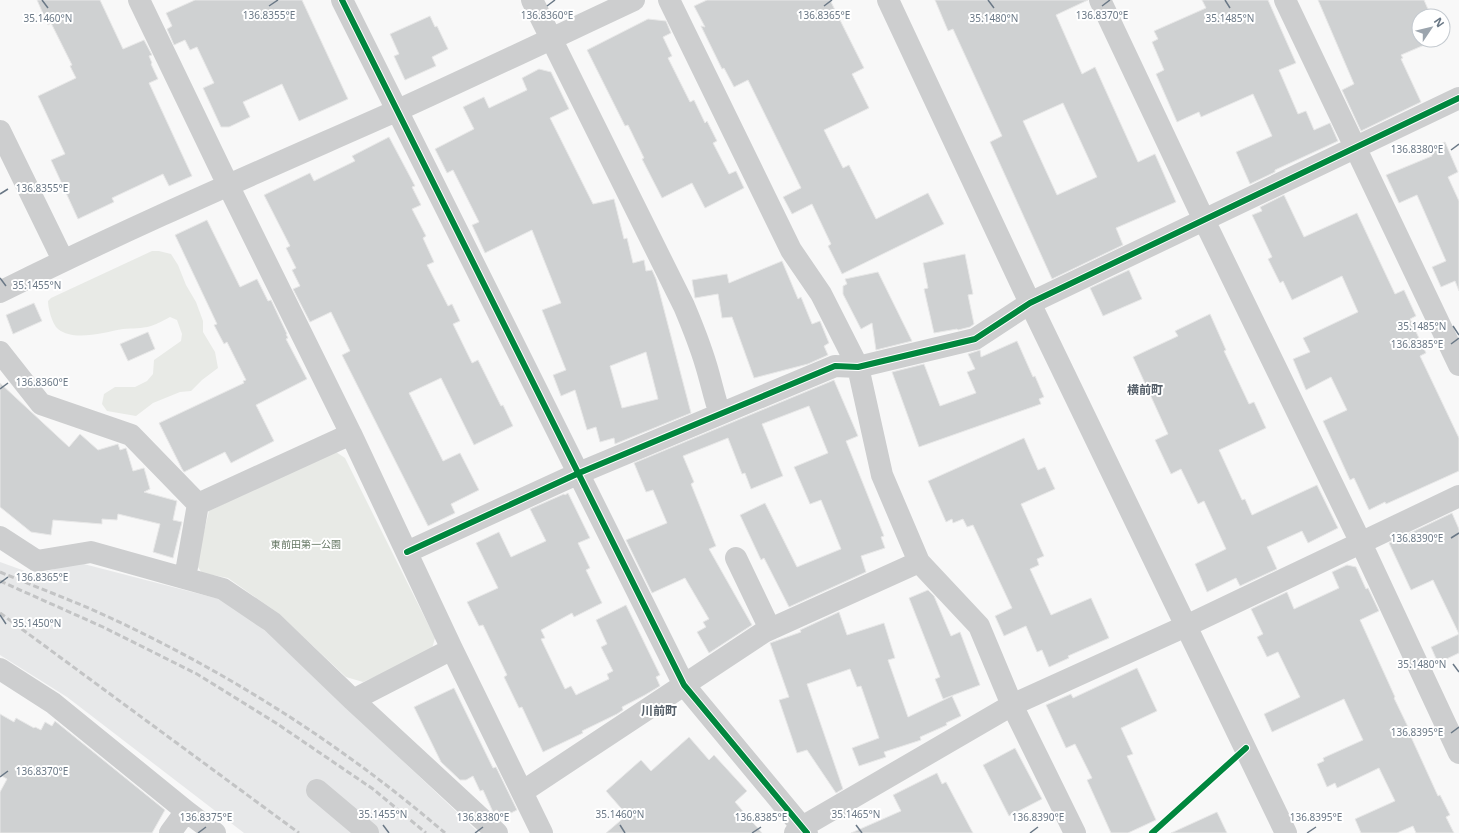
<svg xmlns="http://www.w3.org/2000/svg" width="1459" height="833" font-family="'Noto Sans','Noto Sans JP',sans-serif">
  <rect width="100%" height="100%" fill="#f8f8f8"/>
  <path fill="#e7e8e9" d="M0,562L36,575L76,562L223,600L257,623L479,833H244L67,697L0,655Z"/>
  <path fill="#e8eae6" d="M152,251H159L171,254L178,265L186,285L196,302L203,321V332L215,352L218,368L202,380L191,391L180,392L153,403L136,416L107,411L102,404L104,394L115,387H135L147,381L153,374L154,360L181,341L182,334L177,320L170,317C164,320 157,324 151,326C141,329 133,328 123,329C105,332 74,342 58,329C52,324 48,308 48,301L51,298Z
    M333,450L345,458L435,638L431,652L363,682L346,677L279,614L228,578L202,573L196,564L209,511Z"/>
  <path fill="#cfd1d2" stroke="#e8e8e8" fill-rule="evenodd" d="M37,0H100L123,49L144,40L152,55L149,56L152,63L151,64L158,79L149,83L192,176L169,186L163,174L112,198L114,202L78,219L51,160L65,154L38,96L76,78L70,66L72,65L51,23L48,25Z
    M195,0H302L348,99L299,121L282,84L243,102L250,117L229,127H221L203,88L214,83L197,47L190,50L185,40L174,45L167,29L172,26L166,13Z
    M707,0H830L864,68L852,74L869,108L824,130L843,168L849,165L876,219L928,193L944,224L842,274L828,246L831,244L812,204L792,214L783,197L801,188L748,80L734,87L724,68L722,69L701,26L705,27L694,6Z
    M935,0H1088L1056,15L1082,74L1095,67L1138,162L1155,154L1176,202L1116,228L1123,245L1052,279L990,142L1002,136L953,29L948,31ZM1063,103L1097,177L1057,195L1023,121Z
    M1202,0H1268L1296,63L1279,70L1298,114L1306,111L1314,130L1330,123L1338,141L1275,170V172L1250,184L1236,152L1272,136L1253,94L1201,117L1199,112L1177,122L1156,74L1164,70L1152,42L1158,39L1154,31L1206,8Z
    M1318,0H1424L1431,16H1419V40H1436L1401,55L1403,58L1401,59L1421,102L1361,131L1342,90L1354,84Z
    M430,16L435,27L437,26L448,49L432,57L436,66L405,80L394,56L399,54L390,34Z
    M648,19L666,21L671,33L663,37L672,56L668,58L690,102L694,100L705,123L707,121L717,141L713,143L729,174L736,171L744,188L705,208L692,183L662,198L642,159L644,158L628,125L625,126L587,50Z
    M539,69L551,72L569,109L550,118L593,204L614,199L624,239L627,238L633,263L644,260L646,271L652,270L656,279L691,413L615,444L614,438L600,442L596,427L587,430L575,390L561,396L553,375L566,370L542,310L561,303L532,230L485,253L472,225L479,222L453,170L447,173L435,149L474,129L463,107L484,97L489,108L527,90L522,78ZM646,352L658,399L622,408L610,366Z
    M389,137L415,186L412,187L421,205L412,209L426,236L423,238L434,262L427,265L448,306L452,304L460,321L453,324L472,363L478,360L501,406L503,405L513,426L474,445L441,378L409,393L443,461L460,453L479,490L451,504L455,513L428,526L342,355L350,351L331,312L310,322L293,289L300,286L292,270L296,268L286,248L290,246L264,195L310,173L314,181L355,161L352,156Z
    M1445,142L1458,172L1448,177L1459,201V291L1455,281L1441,287L1432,267L1446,261L1417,195L1399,203L1386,175L1432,156L1429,149Z
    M1284,195L1304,237L1357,213L1395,294L1404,290L1416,316L1410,319L1426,353L1420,356L1459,438V471L1386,504L1385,502L1369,510L1354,478L1350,480L1323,421L1347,410L1331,377L1306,390L1293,359L1310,352L1303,338L1358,312L1342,276L1292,300L1283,281L1280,283L1268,259L1272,257L1252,215L1262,211L1260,207Z
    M207,220L240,287L257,279L268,301L271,300L287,334H286L288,338L286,339L307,379L256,405L274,441L231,463L225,452L184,472L182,469L159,423L244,383L243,381L246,380L227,342L224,344L214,325L217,324L175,235Z
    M965,254L973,294L968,295L974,324L970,327L958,330L957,329L934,333L924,289L928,288L923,263Z
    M782,261L798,299L801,297L812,324L820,321L829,343L824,346L828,355L808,364L754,378L732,317L722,318L718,294L695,298L692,280L727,274L729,283Z
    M1129,270L1142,299L1103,316L1090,288Z
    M878,272L912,341L876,350L872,323L861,329L843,294V286L847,284L845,279Z
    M34,303L42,321L13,334L6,315Z
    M1210,314L1226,350L1224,351L1249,404L1254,402L1266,428L1219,450L1242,500L1245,499L1252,515L1317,485L1338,528L1308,543L1302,531L1267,547L1277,569L1240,586L1236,578L1207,592L1195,564L1226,549L1204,501L1198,504L1181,469L1171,474L1155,440L1168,434L1133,357L1178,336L1175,331Z
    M148,332L155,349L128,361L120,344Z
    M1017,341L1033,377L1035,376L1044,397L1039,399L1041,404L919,447L892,372L924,364L940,406L976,393L967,372L975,369L968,354L980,350L981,357Z
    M834,380L858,436L846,441L884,536L881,537L885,548L861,556L866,572L789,607L764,558L761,560L740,515L765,503L797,567L841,549L821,500L810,504L794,467L828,453L809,406L762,424L783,476L751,489L745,473L742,474L728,438L683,456L694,482L691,484L716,546L709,549L752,625L709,653L697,632L706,627L703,622L709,619L685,578L652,593L626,540L667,523L653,490L646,492L634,463Z
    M0,383L69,447L80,434L98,450L118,444L120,450L126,448L133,471L144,468L150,489L144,492L177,501L173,520L182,522L173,558L153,552L160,524L118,514L117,520L102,519V524L53,520L51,535L31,532L0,507Z
    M1024,438L1038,470L1045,467L1055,489L1021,504L1044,556L1037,559L1039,565L1030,569L1051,615L1091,598L1109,638L1068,656L1069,658L1049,667L1042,650L1037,652L1026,626L1004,636L995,616L1012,608L973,525L967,527L963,519L953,523L952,519L946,522L928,481Z
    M568,493L590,538L578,543L590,568L586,570L602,603L574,617L572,613L541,630L545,638L541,639L565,689L571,686L576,695L609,679L607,674L613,671L601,647L607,644L596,620L626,605L660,675L656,677L660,686L645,695L622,707L623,710L617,714L582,731L583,733L543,752L522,707L519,708L504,677L507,675L483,625L479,626L467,602L498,588L476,543L499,532L511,557L546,541L530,509L564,494L565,495Z
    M1452,513L1459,529V653L1438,663L1431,647L1459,634L1433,580L1411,590L1389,543Z
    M1347,565L1356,567L1366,589L1368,588L1379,611L1360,620L1395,697L1394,698L1408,727L1407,728L1438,796L1440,795L1450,815L1446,817L1454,833H1416L1413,826L1397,833H1361L1355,819L1395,801L1379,768L1337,788L1335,783L1327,787L1317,764L1324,761L1323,758L1363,740L1344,699L1272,732L1264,714L1300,697L1278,652L1267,657L1257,637L1263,634L1251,609L1287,592L1294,609L1339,588L1332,572Z
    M928,590L934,596L951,636L960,632L980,685L943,699L935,679L940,677L909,598Z
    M839,612L847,635L884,623L895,658L888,660L908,717L952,696L961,716L946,723L947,725L920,737L921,740L884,752L886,757L859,766L852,748L879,738L861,686L857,687L850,669L807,684L843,789L836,793L807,750L797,753L779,700L789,697L770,643L801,632L800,630Z
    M1137,668L1157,711L1121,728L1133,754L1127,756L1156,820L1128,833H1111L1087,780L1092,778L1075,744L1066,748L1046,705L1071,694L1073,698Z
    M454,688L493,768L496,767L517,810L501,818L497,810L493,812L483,790L480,791L473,776L466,780H460L441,762L414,707Z
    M0,714L14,722L16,718L34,728L35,727L41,730L45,722L52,726L55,721L165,810L152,833H0V792L7,779L0,775Z
    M689,737L709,760L714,755L747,791L735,802L762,833H606L627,815L606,791L641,760L651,771Z
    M1015,748L1042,799L1009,816L983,765Z
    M937,773L942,784L946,782L973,833H851L901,811L893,795Z
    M1217,812L1227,833H1171Z"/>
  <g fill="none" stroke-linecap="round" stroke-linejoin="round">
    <path stroke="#cdcecf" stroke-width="22" d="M139,0L228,185L351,434
      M342,0L684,685L807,833
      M532,0L684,306C692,325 700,345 706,365C711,381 714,397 720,414
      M669,0L791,250L821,294L858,367L882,475L919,562L979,626L1012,705L1075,833
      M888,0L1030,303L1286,833
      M1100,0L1204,220L1361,543L1459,753
      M1285,0L1459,365
      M0,131L63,260
      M0,292C130,227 263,170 396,111C475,75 555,37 634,0
      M0,352L41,404L131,435L198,504
      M0,537L37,561L91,552L223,589L272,622L353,700L497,833
      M407,552L579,473L835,366L858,367L975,339L1030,303L1459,98
      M736,558L770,629
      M185,578L198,504L351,434L452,649L542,833
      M0,669L53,703L186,811
      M353,700L452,649
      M317,790L368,833
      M522,792L764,632L919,562
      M170,833L186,811L215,833
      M795,833L802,827L1012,705L1186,626L1459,496"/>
    <path stroke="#c3c4c5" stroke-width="3" stroke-dasharray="6 3" stroke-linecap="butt" d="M0,572C38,588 77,602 115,620C234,676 345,747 445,833
      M0,581L103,627L197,674L276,723L373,789L426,833
      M0,613L299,833"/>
    <g stroke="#fff" stroke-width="8">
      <path id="cycleway" d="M342,0L684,685L807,833
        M407,552L579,473L835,366L858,367L975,339L1030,303L1459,98
        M1152,833L1246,748"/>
    </g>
    <use href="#cycleway" stroke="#00873e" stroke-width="6"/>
  </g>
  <path fill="none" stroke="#6a7886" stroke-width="1.5" d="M42,0L48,8M988,0L994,8M1225,0L1230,8M269,6L278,0M547,6L555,0M824,6L832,0M1102,6L1110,0M1451,150L1459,144M0,194L8,189M0,278L6,286M1453,326L1459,335M1451,344L1459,338M0,389L8,383M1451,538L1459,533M0,583L8,577M0,615L6,624M1453,664L1459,672M1451,733L1459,727M0,777L8,771M383,825L389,833M620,825L625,833M856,825L862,833M198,833L206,827M475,833L483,827M752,833L761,827M1030,833L1038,827M1307,833L1316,827"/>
  <g text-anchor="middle" stroke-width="4" stroke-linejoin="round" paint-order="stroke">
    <g font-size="10" fill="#667864" stroke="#fff">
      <text x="306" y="548">東前田第一公園</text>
    </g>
    <g font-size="12" font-weight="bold" fill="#57616b" stroke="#fff">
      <text x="1145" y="394">横前町</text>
      <text x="659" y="715">川前町</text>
    </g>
  </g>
  <g font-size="10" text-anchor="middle" fill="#6a7886" stroke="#fff" stroke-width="4" stroke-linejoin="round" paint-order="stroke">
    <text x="269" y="19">136.8355°E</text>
    <text x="547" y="19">136.8360°E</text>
    <text x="824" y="19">136.8365°E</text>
    <text x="1102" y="19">136.8370°E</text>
    <text x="48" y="22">35.1460°N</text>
    <text x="994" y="22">35.1480°N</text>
    <text x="1230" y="22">35.1485°N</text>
    <text x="1417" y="153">136.8380°E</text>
    <text x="42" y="192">136.8355°E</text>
    <text x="37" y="289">35.1455°N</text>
    <text x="1422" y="330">35.1485°N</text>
    <text x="1417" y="348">136.8385°E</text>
    <text x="42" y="386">136.8360°E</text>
    <text x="1417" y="542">136.8390°E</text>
    <text x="42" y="581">136.8365°E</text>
    <text x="37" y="627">35.1450°N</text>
    <text x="1422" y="668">35.1480°N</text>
    <text x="1417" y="736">136.8395°E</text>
    <text x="42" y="775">136.8370°E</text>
    <text x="383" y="818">35.1455°N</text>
    <text x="620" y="818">35.1460°N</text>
    <text x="856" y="818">35.1465°N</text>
    <text x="206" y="821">136.8375°E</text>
    <text x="483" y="821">136.8380°E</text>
    <text x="761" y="821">136.8385°E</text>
    <text x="1038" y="821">136.8390°E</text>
    <text x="1316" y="821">136.8395°E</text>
  </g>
  <g transform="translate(1431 28) rotate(55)"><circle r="19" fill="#ffffff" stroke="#c3c9cf"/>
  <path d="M0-3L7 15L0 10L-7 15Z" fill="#9ca5ae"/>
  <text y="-6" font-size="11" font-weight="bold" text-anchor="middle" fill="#6a7886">N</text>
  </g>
</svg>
